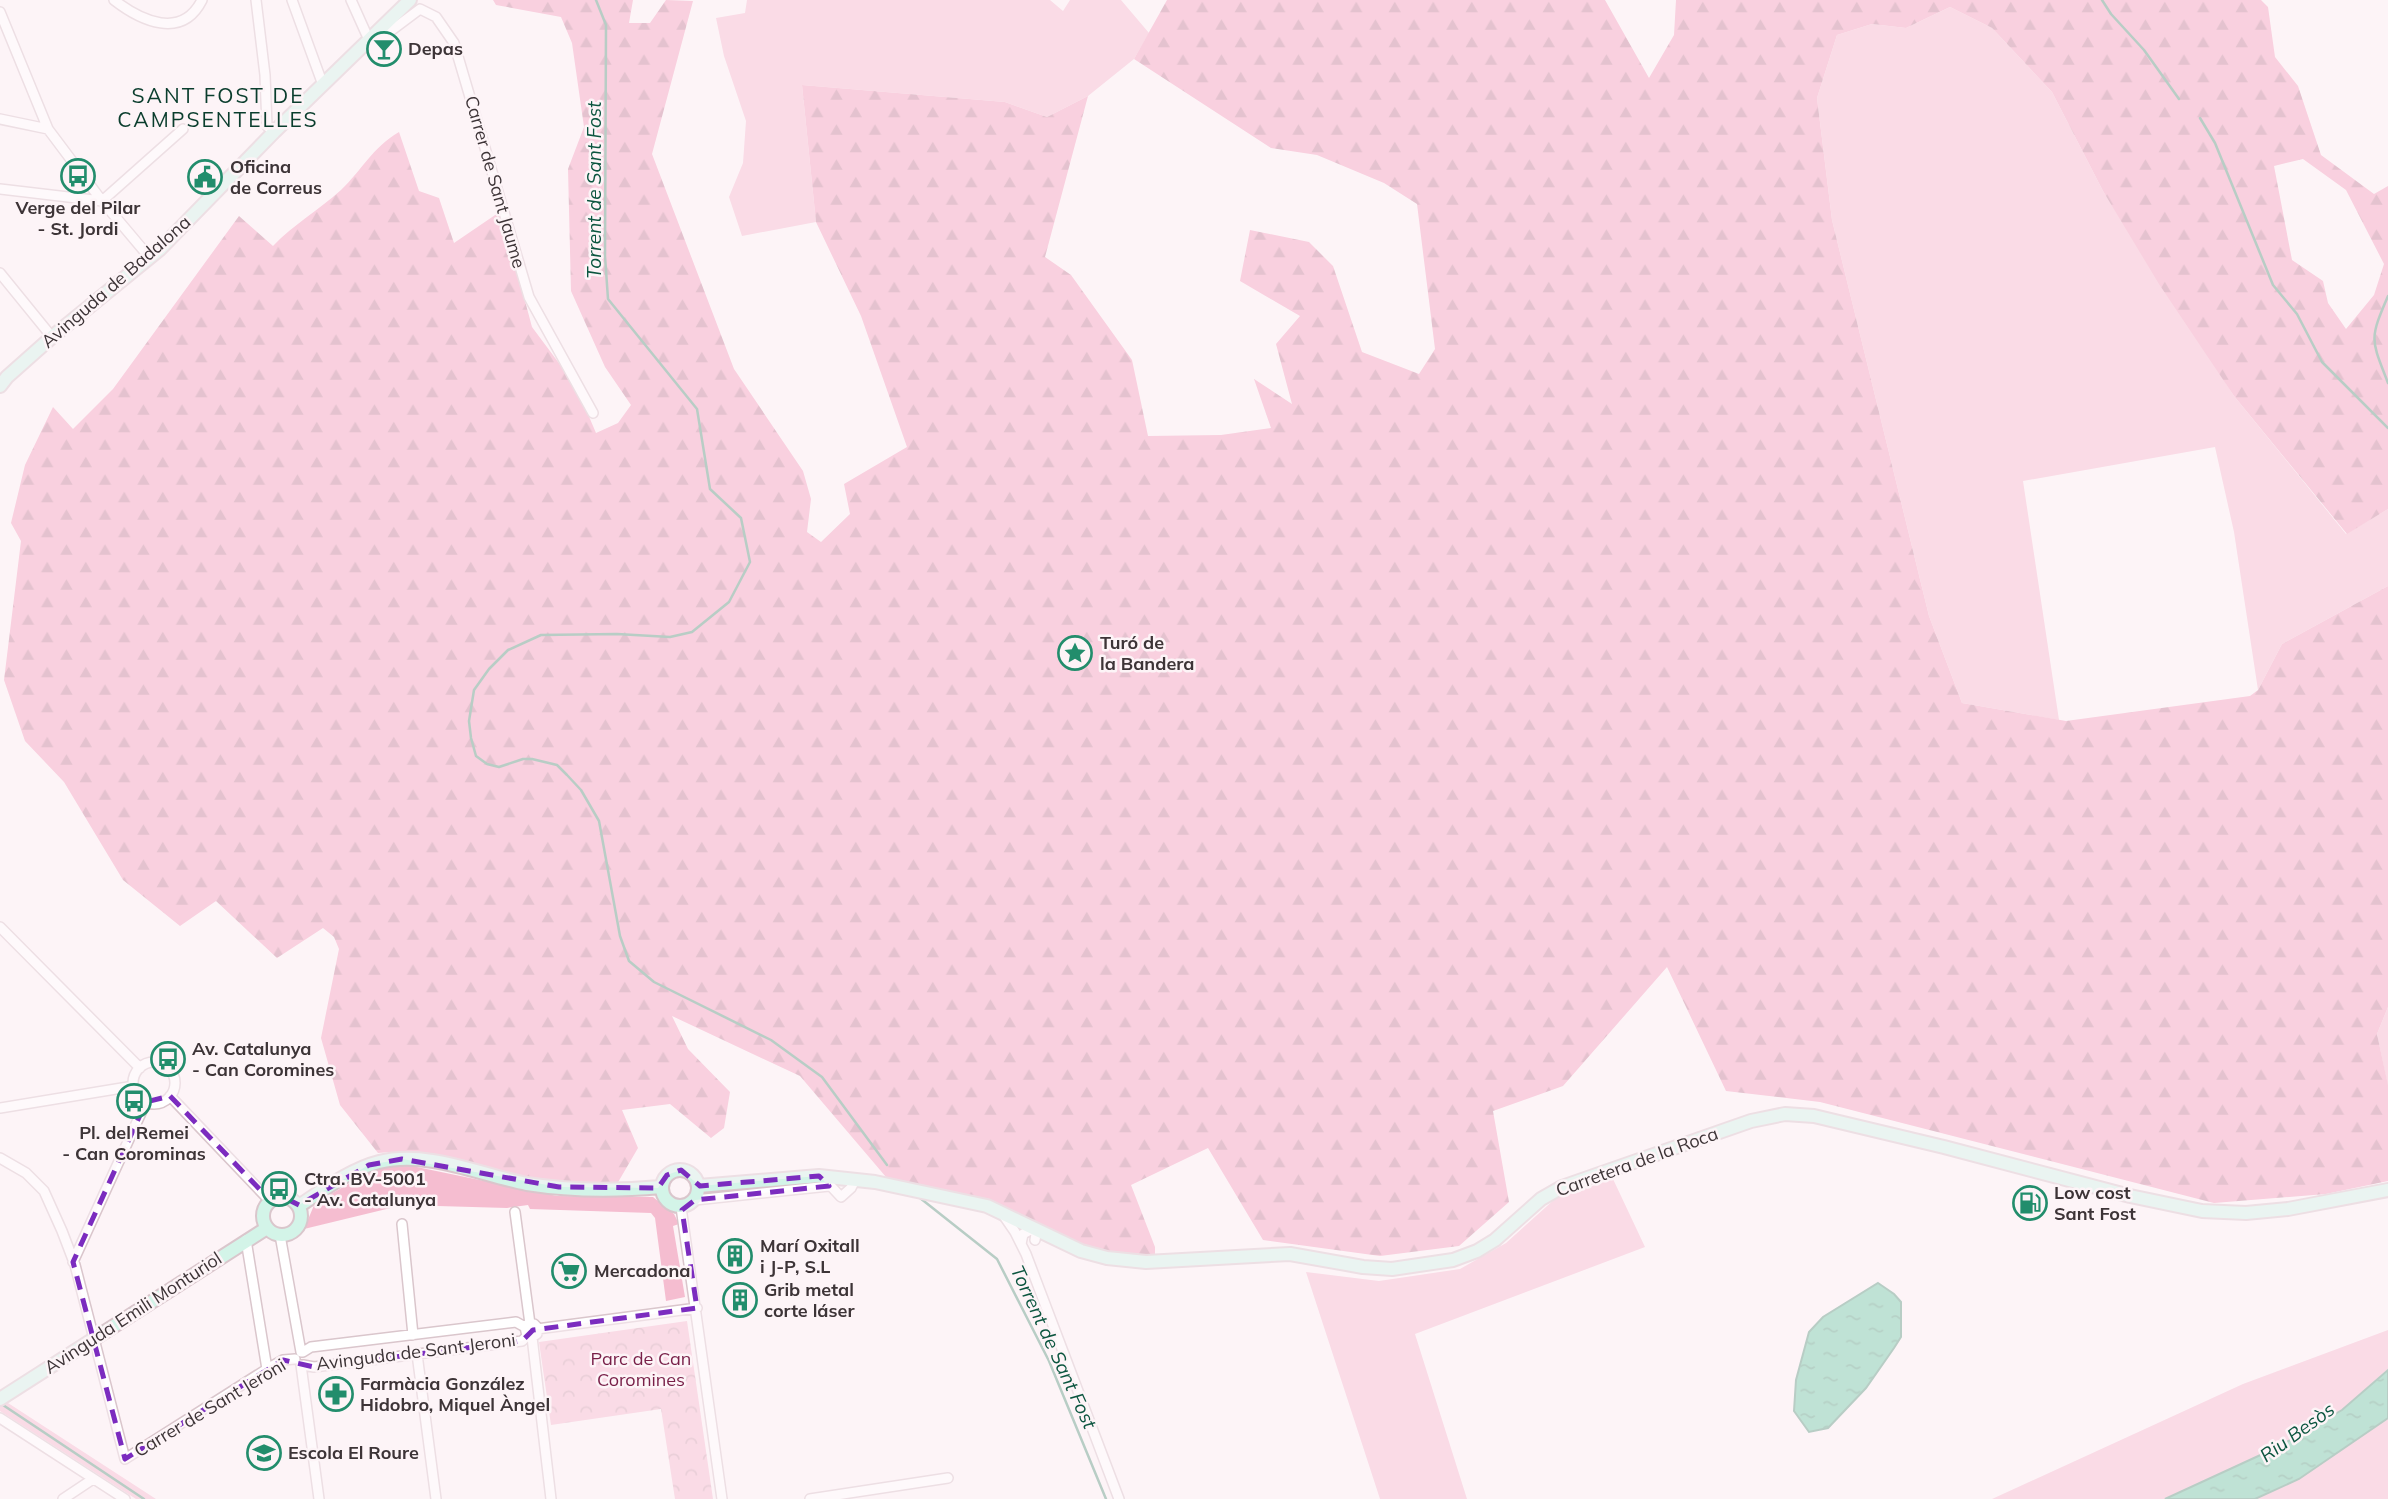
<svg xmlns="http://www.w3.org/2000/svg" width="2388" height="1499" font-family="Mulish,sans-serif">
  <defs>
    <pattern id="forest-firs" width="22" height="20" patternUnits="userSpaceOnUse" patternTransform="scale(1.75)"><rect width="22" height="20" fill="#f3a4c0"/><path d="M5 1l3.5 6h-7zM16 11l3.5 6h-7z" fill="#c6869d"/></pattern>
    <pattern id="park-crowns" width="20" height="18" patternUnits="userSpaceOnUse" patternTransform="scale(1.75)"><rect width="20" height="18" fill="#f5bdd0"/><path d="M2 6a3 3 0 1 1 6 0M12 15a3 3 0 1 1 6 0" fill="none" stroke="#d3a3b3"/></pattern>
    <pattern id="water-ripples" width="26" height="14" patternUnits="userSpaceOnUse" patternTransform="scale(1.75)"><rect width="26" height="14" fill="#74ccaa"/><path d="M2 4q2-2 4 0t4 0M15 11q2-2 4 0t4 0" fill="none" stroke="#60a68b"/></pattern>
  </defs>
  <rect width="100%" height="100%" fill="#fdf4f7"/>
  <path fill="#f5bdd0" d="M747,0H1050L1063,11L1070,0H1121L1149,33L1134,59L1088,96L1047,117L1005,102L802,85L816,222L742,236L729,197L743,163L746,121L724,56L716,18L745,13Z
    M1950,7L1992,28L2052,92L2103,191L2234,396L2346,534L2388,509V586L2282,644L2258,690L2234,532L2215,447L2023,481L2059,720L1962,703L1929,616L1832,220L1817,98L1837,35L1872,24L1906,28Z
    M2388,1007V1087L2377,1034Z
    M382,1165L412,1166L557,1196L653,1197L674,1214L679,1224L673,1226L685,1297L666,1301L655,1218L651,1213L530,1209L528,1205L507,1208L403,1205L304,1229L315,1203Z
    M1613,1179L1645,1247L1415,1334L1467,1499H1380L1306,1272L1379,1281L1460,1269L1506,1243L1556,1198Z
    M2388,1330V1369L2342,1410L2280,1446L2165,1499H1992L2243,1384Z
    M0,1398L8,1403L156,1499H136L0,1411Z
    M2388,1418V1499H2255L2299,1479Z"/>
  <path fill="url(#forest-firs)" fill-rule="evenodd" d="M493,0H633L629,23H650L666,0L693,1L652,154L734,369L803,471L811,499L807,532L821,542L850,514L844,484L907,447L861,316L816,222L802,85L1005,102L1047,117L1088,96L1045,257L1071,275L1132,360L1148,436L1221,435L1271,428L1254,379L1292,404L1276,344L1300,316L1240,281L1250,230L1309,242L1333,266L1362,352L1419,374L1435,349L1417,204L1384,183L1317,155L1271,148L1134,59L1167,0H1605L1649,78L1674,35L1676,0H2261L2268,7L2275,57L2298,86L2321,155L2374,194L2388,186V509L2347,534L2234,396L2159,284L2103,191L2052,92L1992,28L1950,7L1906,28L1872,24L1837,35L1817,98L1832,220L1929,616L1962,703L2066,721L2250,696L2258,690L2282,644L2388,586V1007L2377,1034L2388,1085V1181L2326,1194L2214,1203L1820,1102L1726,1091L1667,967L1563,1086L1493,1111L1509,1202L1459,1246L1380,1256L1263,1240L1208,1148L1131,1185L1155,1247V1255L1119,1256L1084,1247L989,1201L886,1177L800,1076L672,1016L688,1049L730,1092L724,1128L711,1138L670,1104L622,1110L638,1148L617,1184C585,1182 552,1182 521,1177C473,1168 427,1147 378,1153L340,1105L321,1038L339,949L334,937L323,928L277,958L216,901L180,926L123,880L64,782L25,741L4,680L21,541L11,523L25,465L53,407L73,429L113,389L239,216L273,246C294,224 319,210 341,190C362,170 372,148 399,132L419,191L439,198L454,243L501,211L532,327L576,386L596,433L618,423L631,405L605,367L571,291L568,169L584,127L572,43L561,17L496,5ZM2303,159L2346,190L2384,264L2374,295L2346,329L2328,303L2323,281L2292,260L2274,166Z"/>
  <path fill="url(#park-crowns)" d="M687,1321L713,1499H675L661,1409L551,1425L539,1342Z"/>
  <path fill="url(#water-ripples)" stroke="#649e88" stroke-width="2" d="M1878,1283L1894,1294L1901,1302V1337L1894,1348L1866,1388L1828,1428L1809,1432L1794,1411L1796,1380L1809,1332L1823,1317Z
    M2388,1370V1418L2299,1479L2255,1499H2165L2280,1446L2342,1410Z"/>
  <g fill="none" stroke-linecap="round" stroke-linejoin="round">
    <path stroke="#649e88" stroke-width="2.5" d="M596,0L606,25L605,256L608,299L697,409L710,489L741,518L750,562L729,602L692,632L670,637L617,634L541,635L508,650L489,669L474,690L469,721L471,738L476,756L487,764L499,767L523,759H532L557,765L567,775L581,790L599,821L620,936L629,961L654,982L771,1040L822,1077L887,1165
      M2102,0L2111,14L2144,50L2179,99
      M2200,118L2215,143L2273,285L2297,314L2322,362L2388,428
      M2388,296C2369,340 2371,339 2388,383
      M920,1198L997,1259L1049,1361L1106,1499
      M0,1403L144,1499"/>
    <g stroke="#dac6cc" stroke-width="12">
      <path id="street" d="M114,0C141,21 182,40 202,0
        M256,0L265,75L267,126L274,132
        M292,0L323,85
        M351,0L369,40
        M0,12L48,129L102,201L150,258
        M375,34L380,39L420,9L436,17L454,43L529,297L593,413
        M0,119L48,129
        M0,189L102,201L183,129
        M0,273L52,337
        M0,927L140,1068
        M133 1083a21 21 0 1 1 42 0a21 21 0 1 1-42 0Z
        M170,1096L270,1201
        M0,1108L134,1086
        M0,1158L26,1173L44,1191L62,1231L75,1265L125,1459L267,1369L283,1360L295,1359
        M827,1182L841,1197L851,1188L855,1180
        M695,1200L829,1186
        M681,1207L722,1499
        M515,1212L530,1324
        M1004,1216L1015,1232L1026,1254L1119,1499
        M402,1224L413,1335
        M280,1235L301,1352
        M246,1240L267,1369
        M1021,1244L1023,1234L1034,1228L1036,1234L1035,1240
        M73,1262L146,1102
        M537,1329L697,1308
        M532,1337L551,1499
        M303,1352L311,1347L516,1322L525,1327
        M417,1354L436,1499
        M301,1365L319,1499
        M303,1365L314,1367L522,1341L527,1336L532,1337L537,1334V1327L534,1324H528L525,1327L527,1336
        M0,1418L125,1499
        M63,1499L93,1479
        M810,1499L948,1478"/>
    </g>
    <g stroke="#dac6cc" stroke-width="16">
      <path id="secondary" d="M0,386L7,377L52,337L160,249L274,132L410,0
        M662 1188a18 18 0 1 1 36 0a18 18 0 1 1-36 0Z
        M699,1186L819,1176L875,1182L987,1206L1081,1251L1107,1258L1146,1262L1290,1254L1363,1267L1392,1269L1453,1260L1477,1251L1495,1240L1541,1199L1562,1187L1751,1121L1785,1114L1814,1116L1944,1147L2130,1196L2202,1211L2246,1213L2288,1209L2388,1190
        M263 1216a19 19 0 1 1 38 0a19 19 0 1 1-38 0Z
        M299,1206C323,1190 351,1169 379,1162C428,1150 480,1175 527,1184C571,1191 617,1191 661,1187
        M0,1399L267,1228"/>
    </g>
    <use href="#street" stroke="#fff" stroke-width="9"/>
    <use href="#secondary" stroke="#d3f4e8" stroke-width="12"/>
  </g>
  <path d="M0 0H2388V1499H0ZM170,1096L270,1200L285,1198L299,1205L369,1165L402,1159L559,1187L658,1188L667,1175L681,1170L700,1186L819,1176L829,1186L695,1200L682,1210L697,1308L533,1330L522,1341L314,1367L283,1360L125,1459L73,1262L146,1102Z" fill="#fdf4f7" fill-opacity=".55" fill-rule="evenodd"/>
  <path fill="none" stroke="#7b2cbf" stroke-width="5" stroke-dasharray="14 9" stroke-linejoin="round" d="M170,1096L270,1200L285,1198L299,1205L369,1165L402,1159L559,1187L658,1188L667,1175L681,1170L700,1186L819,1176L829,1186L695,1200L682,1210L697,1308L533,1330L522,1341L314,1367L283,1360L125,1459L73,1262L146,1102Z"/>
  <defs>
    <g id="bar-ring" transform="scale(1.75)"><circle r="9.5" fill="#fdf4f7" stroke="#228d6c" stroke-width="1.5"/><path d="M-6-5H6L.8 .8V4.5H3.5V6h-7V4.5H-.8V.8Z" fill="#228d6c"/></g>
    <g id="bus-ring" transform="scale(1.75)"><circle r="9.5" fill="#fdf4f7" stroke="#228d6c" stroke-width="1.5"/><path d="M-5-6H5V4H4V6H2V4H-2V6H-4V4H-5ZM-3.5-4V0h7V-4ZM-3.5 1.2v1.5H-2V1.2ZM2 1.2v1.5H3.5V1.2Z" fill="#228d6c"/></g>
    <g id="civic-ring" transform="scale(1.75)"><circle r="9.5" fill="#fdf4f7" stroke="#228d6c" stroke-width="1.5"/><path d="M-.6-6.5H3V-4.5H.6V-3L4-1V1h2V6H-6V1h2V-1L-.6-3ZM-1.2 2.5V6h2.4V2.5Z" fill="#228d6c"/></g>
    <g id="sight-ring" transform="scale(1.75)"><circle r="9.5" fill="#fdf4f7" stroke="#228d6c" stroke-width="1.5"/><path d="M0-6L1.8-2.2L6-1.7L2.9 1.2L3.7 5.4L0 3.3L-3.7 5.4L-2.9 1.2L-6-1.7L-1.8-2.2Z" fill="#228d6c"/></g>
    <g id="fuel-ring" transform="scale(1.75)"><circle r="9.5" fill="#fdf4f7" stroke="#228d6c" stroke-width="1.5"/><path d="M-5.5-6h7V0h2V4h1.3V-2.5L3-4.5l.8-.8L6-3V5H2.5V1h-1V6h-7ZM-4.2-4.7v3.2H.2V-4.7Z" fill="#228d6c"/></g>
    <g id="building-ring" transform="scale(1.75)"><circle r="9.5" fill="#fdf4f7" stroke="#228d6c" stroke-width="1.5"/><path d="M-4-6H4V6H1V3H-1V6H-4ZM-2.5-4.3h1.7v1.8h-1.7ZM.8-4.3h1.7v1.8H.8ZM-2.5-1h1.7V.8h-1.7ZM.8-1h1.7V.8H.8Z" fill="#228d6c"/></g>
    <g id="supermarket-ring" transform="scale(1.75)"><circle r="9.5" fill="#fdf4f7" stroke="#228d6c" stroke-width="1.5"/><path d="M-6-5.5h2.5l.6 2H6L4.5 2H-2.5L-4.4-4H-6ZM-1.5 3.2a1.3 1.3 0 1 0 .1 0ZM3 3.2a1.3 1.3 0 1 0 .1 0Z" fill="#228d6c"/></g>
    <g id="pharmacy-ring" transform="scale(1.75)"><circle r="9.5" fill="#fdf4f7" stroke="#228d6c" stroke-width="1.5"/><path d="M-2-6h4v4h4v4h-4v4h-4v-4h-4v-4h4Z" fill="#228d6c"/></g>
    <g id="school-ring" transform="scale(1.75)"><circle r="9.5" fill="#fdf4f7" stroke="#228d6c" stroke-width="1.5"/><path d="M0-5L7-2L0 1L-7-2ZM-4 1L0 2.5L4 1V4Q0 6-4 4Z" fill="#228d6c"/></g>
  </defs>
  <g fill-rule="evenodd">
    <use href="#bar-ring" x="384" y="49"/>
    <use href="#bus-ring" x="78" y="176"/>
    <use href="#civic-ring" x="205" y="177"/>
    <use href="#sight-ring" x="1075" y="653"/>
    <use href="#bus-ring" x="168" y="1059"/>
    <use href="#bus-ring" x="134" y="1101"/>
    <use href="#bus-ring" x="279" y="1189"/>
    <use href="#fuel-ring" x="2030" y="1203"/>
    <use href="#building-ring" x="735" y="1256"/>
    <use href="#supermarket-ring" x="569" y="1271"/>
    <use href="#building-ring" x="740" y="1300"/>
    <use href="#pharmacy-ring" x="336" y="1394"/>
    <use href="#school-ring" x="264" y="1453"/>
  </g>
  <g text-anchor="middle" stroke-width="5" stroke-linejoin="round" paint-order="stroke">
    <g font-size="18" font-weight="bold" fill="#3d3437" stroke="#fdf4f7" text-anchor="start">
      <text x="408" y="55">Depas</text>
      <text x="230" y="173">Oficina<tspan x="230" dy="21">de Correus</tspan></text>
      <text x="78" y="214" text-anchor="middle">Verge del Pilar<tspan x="78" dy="21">- St. Jordi</tspan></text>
      <text x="1100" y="649">Turó de<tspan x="1100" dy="21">la Bandera</tspan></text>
      <text x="192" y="1055">Av. Catalunya<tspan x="192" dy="21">- Can Coromines</tspan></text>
      <text x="134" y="1139" text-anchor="middle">Pl. del Remei<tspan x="134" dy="21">- Can Corominas</tspan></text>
      <text x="304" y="1185">Ctra. BV-5001<tspan x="304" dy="21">- Av. Catalunya</tspan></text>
      <text x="2054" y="1199">Low cost<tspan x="2054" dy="21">Sant Fost</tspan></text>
      <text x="760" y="1252">Marí Oxitall<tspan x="760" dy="21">i J-P, S.L</tspan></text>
      <text x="594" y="1277">Mercadona</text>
      <text x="764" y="1296">Grib metal<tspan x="764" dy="21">corte láser</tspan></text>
      <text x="360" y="1390">Farmàcia González<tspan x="360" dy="21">Hidobro, Miquel Àngel</tspan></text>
      <text x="288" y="1459">Escola El Roure</text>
    </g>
    <g font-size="18" fill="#3d3437" stroke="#fdf4f7">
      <text transform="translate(495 182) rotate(74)" y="6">Carrer de Sant Jaume</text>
      <text transform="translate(116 282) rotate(-41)" y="6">Avinguda de Badalona</text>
      <text transform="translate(1637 1162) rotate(-20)" y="6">Carretera de la Roca</text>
      <text transform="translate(133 1313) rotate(-33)" y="6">Avinguda Emili Monturiol</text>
      <text transform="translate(416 1352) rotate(-7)" y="6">Avinguda de Sant Jeroni</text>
      <text transform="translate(210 1408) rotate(-31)" y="6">Carrer de Sant Jeroni</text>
    </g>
    <g font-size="18" fill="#781f48" stroke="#fdf4f7">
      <text x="641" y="1365">Parc de Can<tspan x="641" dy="21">Coromines</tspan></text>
    </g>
    <g font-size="19" font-style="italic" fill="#0b553f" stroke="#fdf4f7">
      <text transform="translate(594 190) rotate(-90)" y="7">Torrent de Sant Fost</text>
      <text transform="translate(1054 1347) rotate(65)" y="7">Torrent de Sant Fost</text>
      <text transform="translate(2297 1432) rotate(-36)" y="7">Riu Besòs</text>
    </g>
    <g font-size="21" letter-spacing="2" fill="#0a3d2d" stroke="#fdf4f7">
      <text x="218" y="103">SANT FOST DE<tspan x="218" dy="24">CAMPSENTELLES</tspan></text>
    </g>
  </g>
</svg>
